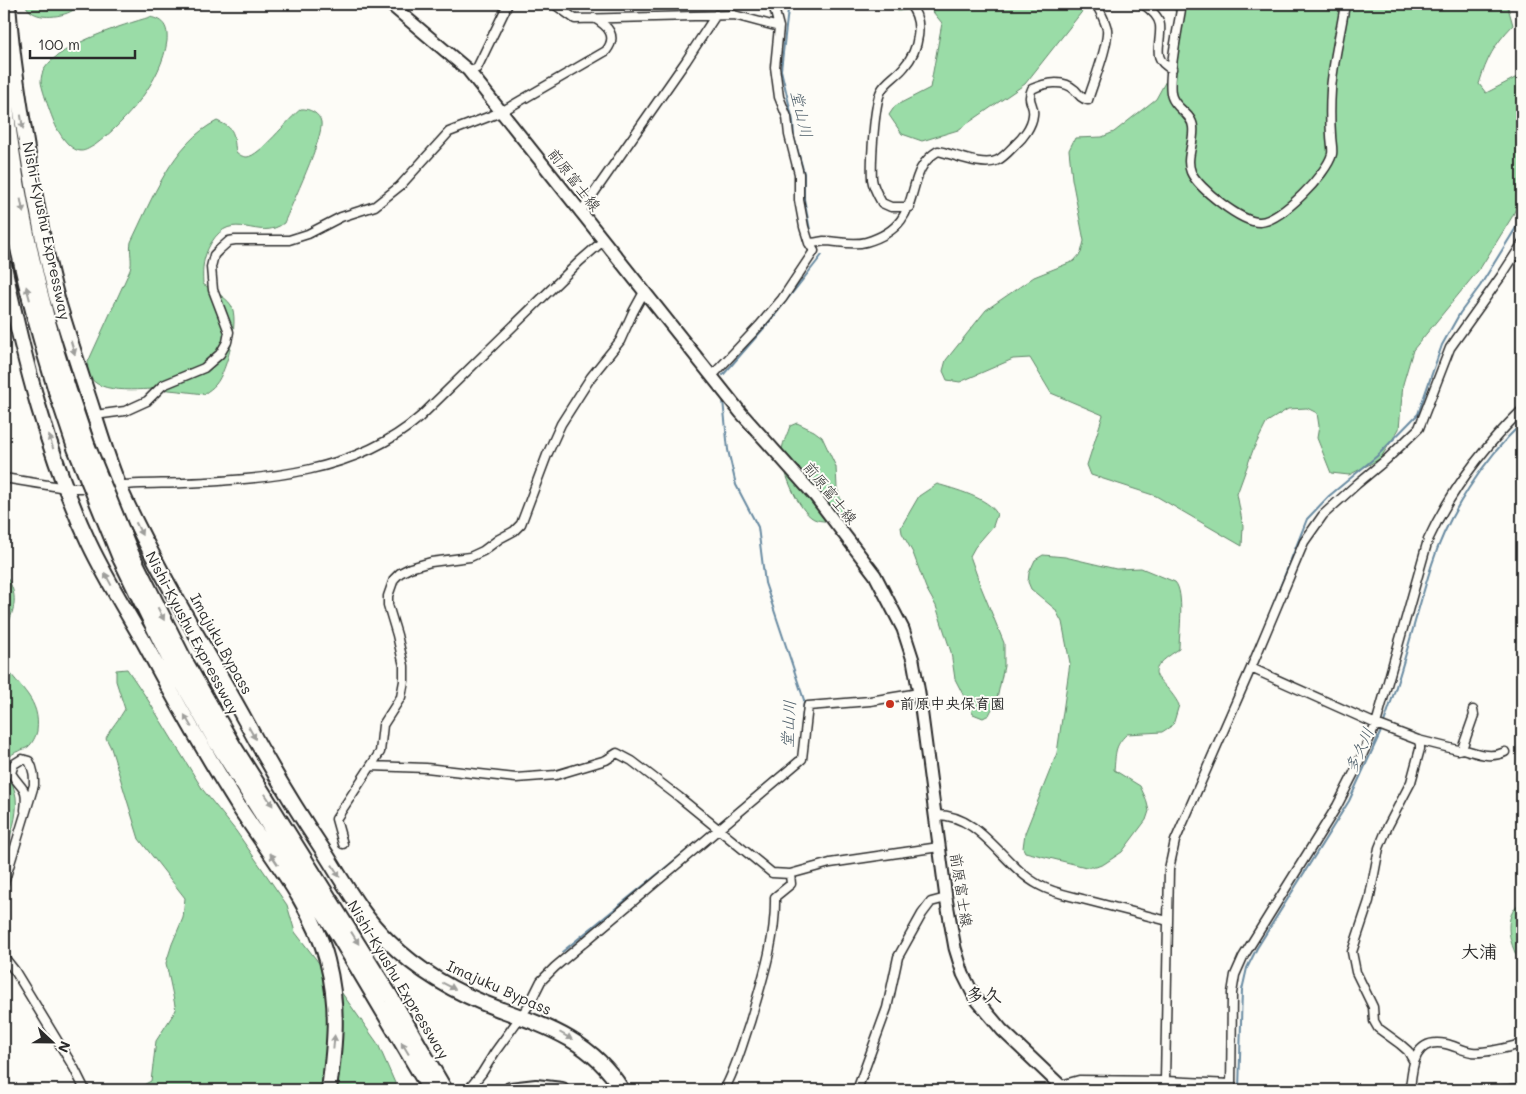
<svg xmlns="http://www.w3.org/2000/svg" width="1526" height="1094" font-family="Mali,'Klee One',sans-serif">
  <rect width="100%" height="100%" fill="#fdfcf7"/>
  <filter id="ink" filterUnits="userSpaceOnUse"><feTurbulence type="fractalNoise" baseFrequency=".02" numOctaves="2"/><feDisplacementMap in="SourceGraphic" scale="10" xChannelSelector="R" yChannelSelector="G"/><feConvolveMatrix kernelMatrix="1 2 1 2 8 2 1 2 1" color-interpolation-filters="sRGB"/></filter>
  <g filter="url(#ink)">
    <path fill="#9adca7" stroke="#628469" d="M25,4H79C73,16 44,20 33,13C29,11 27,8 25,4Z
      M886,4H1088L1025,84L958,130L922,141L902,134L889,115L895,106L930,88L942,23L929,7L898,11Z
      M1174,4H1507L1513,25C1494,45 1487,58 1479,84L1486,93L1517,77L1522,85V195L1512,217L1481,267L1413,350L1403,384L1399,429L1380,459L1349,475L1331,473L1317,438L1319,426L1317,413L1307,408L1288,409L1267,422L1253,450L1237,494L1243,526L1242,546L1156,496L1091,475L1087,465L1103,415L1051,393L1030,358L1013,359L960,382L947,380L943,371L946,360L986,310L1034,277L1074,261L1081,253L1084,241L1072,179L1069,150L1075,138L1102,137L1114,132L1156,99L1174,66L1179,33Z
      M150,17C164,20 168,27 167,41C162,80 126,122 95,145C91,147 86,151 81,151C72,151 63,139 59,132C54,125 42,90 41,82C41,77 42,72 45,68C61,44 123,25 150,17Z
      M301,109C309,108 320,114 321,122C324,137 291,206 284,223C258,243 233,207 211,243C203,257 202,268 203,284C212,290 226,297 231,305C240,320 227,371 216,384C213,388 208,391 204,394C188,392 172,390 157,389C136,389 82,397 88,362L130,270C133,261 129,252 131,242C151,201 173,142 217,121C236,129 233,133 236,152C240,155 242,157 247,157C260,156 288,119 301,109Z
      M797,423L814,431L822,437L836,467L837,488L844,510L838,521C831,521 821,522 814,519C798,511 780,467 782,449C783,442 788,433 790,426Z
      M937,484C954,489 989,498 997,514L993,526L975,547L970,556L981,587L1004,643V666L997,699L989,715L983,718L973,714L955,679L951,652L936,606L926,588L913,553L902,533L901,527L919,496Z
      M1043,555L1065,557L1116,569L1141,568L1175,582C1185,592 1179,634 1179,649C1136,677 1164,675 1179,705L1173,725L1162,732L1127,734C1114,746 1116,753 1114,770L1140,786L1146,799L1149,811L1146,820L1122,852L1104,864L1096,867H1086L1025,852L1023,848L1025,833L1057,753L1070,663L1062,622L1055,609L1031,589L1028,582L1029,573L1035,560Z
      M4,574C20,593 15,611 4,631Z
      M4,665C20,688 41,700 37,731C36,736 32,744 28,747C20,752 9,751 8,763C8,774 14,786 16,797C18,816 11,835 4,853Z
      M127,669L148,700L203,790L236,831L287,905L295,932L339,989L378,1044L398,1090H134L151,1081L156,1041L176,1010L166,963L172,944L183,918L185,898L139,839L111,748L106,738C111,727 119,720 125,709L116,681V670Z
      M1522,901V966C1510,946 1500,917 1522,901Z"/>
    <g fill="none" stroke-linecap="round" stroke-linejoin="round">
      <path stroke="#688aa1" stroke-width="2" d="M787,4L788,10L781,70L793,121L794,137L804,173V199L810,230
        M723,375L772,319L822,255
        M1259,640L1307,519L1329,496L1377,456L1418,414L1442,345L1460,313L1480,286L1522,218
        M1383,725C1403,672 1415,617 1432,564C1448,514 1484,459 1522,423
        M716,826L799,756L804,700L765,583L758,527L736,485L728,450L723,400
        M562,952L713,829
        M1239,1090L1242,990L1247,968L1257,948L1349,801L1382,729"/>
      <g stroke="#2b2b2b" stroke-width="11">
        <path id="street" d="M554,4L575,19L734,15L779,27
          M909,4C925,21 919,50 904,67C898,75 885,82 881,91C874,105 871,162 872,179C873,187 878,196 882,203L891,207H910
          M1143,4C1150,9 1159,16 1160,25C1162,44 1150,59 1172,69
          M1182,4C1179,23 1166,82 1172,97C1176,109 1192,114 1193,127C1195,142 1185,158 1191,172C1198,188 1242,223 1260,222C1281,221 1327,174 1332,154C1333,149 1331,141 1331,135C1330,120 1330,105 1331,90C1333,61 1341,32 1345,4
          M468,70L477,68L508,4
          M580,213L686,61L716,15
          M809,243C814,243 819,242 824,241C838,241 852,246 866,242C929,224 899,174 938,151C954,154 983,168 998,160C1004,157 1010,150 1015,145C1023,138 1032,126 1033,115C1035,104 1026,102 1032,89C1045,83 1063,79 1075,90C1079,95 1082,99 1088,100C1093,83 1109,45 1107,29C1105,21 1100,11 1096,4
          M712,376L759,326L782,299L814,251L809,243L804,227L799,200V174L789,135L787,117L779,97L775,67L779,27L773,4
          M95,415L125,411L147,401L163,385L204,368L220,354L227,342L229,332L213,290L211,267L214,255L219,250L229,241L235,240H289L308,234L341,217L375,206L400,186L449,132L501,112L606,51C618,36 608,26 594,18
          M4,478L66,488H94
          M115,486C138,483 162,484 184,483C266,479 356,473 420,417L580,261L603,241
          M1251,668L1376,724L1418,740L1420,744V749L1411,782L1388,826L1379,848L1369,901L1352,952L1356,972L1373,1007L1374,1021L1378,1028L1400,1044L1408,1051L1413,1060
          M1418,740L1458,750L1462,749L1474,715L1473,710
          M1462,749C1477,753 1490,759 1505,752
          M371,766L426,768L516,778L556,775L606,760L617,753L632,761L679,797L772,873L790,874L830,863L939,847
          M936,815C981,814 1003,866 1039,885C1053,893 1071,896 1086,900C1114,907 1141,914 1168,921
          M343,844L336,819L380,752L383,725L401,697L404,681V666L397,635L388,605V596L394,579L400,573L410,568L431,562L470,557L483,551L499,539L514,531L521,524L547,455L561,424L591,377L620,341L633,312L644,292
          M4,883L34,785C34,776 34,770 29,761L22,759L14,764L11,773C22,791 28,786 25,810
          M4,957L15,971L74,1068L85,1090
          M1165,1081L1169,869L1175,841L1251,668L1304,542L1323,515L1357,484L1387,459L1419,428L1450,348L1502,275L1522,244
          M1061,1085L1079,1080L1165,1081L1231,1084
          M468,1090L482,1073L495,1052L529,1005L541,981L555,967L802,759L808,706L870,701L919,693
          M724,1090C736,1069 742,1045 750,1022C762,981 776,940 775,897L791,884L790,874
          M857,1090L887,1008L898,957L922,914L931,902L946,898
          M1231,1090L1232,993L1235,975L1243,957L1337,806L1356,769L1376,724L1428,540C1451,490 1483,448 1522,410
          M1410,1090C1412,1068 1413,1037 1446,1044C1455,1046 1463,1051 1472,1052C1486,1054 1509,1047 1522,1044
          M1503,1090L1522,1088"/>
      </g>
      <g stroke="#2b2b2b" stroke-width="15">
        <path id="primary" d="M390,4L468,70L741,413L815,496L875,575L903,629L913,660L919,693L946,898L955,948L963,974L975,998L1002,1030L1065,1090"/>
      </g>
      <g stroke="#2b2b2b" stroke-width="18">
        <path id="highway" d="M8,4C12,59 21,112 30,167C37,210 45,253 56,295C66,329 77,362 88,396C98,426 107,459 120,489C156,569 203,644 245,720C269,765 295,808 323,850C343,881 361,915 388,941C419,972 458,994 499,1009C549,1027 593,1042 622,1090
          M4,89C15,190 36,291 68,388
          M4,176C16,249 34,320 56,391
          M4,266C24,360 48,456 89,543C105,577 125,609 144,642C174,698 205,753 239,807C269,853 313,906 327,960C339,1007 335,1043 329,1090
          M132,555L184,659L233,745L391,997L445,1090
          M120,558L172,665L216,742L339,937L430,1090
          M510,1090L536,1087L562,1090"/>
      </g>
      <use href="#street" stroke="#fdfcf7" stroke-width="8"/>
      <use href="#primary" stroke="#fdfcf7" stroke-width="11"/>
      <use href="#highway" stroke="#fdfcf7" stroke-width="14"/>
      <g stroke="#2b2b2b" stroke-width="18" stroke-linecap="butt">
        <path id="highway-bridge" d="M68,388L88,447L132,555
          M56,391L75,448L120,558"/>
      </g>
      <use href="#highway-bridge" stroke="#fdfcf7" stroke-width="14"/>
    </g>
    <defs><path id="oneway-solid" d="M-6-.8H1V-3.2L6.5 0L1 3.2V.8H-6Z" transform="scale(1.25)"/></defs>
    <g fill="#9e9e9b">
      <use href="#oneway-solid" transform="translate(22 122) rotate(81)"/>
      <use href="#oneway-solid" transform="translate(22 206) rotate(79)"/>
      <use href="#oneway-solid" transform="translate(28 293) rotate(-105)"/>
      <use href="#oneway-solid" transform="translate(73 348) rotate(73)"/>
      <use href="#oneway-solid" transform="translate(51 442) rotate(-108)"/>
      <use href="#oneway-solid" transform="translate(139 529) rotate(64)"/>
      <use href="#oneway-solid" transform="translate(108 579) rotate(-118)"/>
      <use href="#oneway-solid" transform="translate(161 614) rotate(63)"/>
      <use href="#oneway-solid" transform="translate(188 721) rotate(-120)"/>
      <use href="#oneway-solid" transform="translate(252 733) rotate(61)"/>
      <use href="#oneway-solid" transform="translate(269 800) rotate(57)"/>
      <use href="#oneway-solid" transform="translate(274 859) rotate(-124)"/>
      <use href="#oneway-solid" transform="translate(336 871) rotate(58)"/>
      <use href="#oneway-solid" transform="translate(355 938) rotate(58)"/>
      <use href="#oneway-solid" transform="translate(449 986) rotate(27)"/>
      <use href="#oneway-solid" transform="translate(566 1036) rotate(30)"/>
      <use href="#oneway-solid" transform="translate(334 1042) rotate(-85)"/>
      <use href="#oneway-solid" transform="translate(405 1048) rotate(-121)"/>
    </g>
  </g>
  <circle fill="#c8321e" stroke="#fdfcf7" stroke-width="2" cx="890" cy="704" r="5"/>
  <g text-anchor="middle" stroke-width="4" stroke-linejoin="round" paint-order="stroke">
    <g font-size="15" fill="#2b2b2b" stroke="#fdfcf7">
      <text transform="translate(574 180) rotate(52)" y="5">前原富士線</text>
      <text transform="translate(46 231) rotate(78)" y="5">Nishi-Kyushu Expressway</text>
      <text transform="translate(830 493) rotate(51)" y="5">前原富士線</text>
      <text transform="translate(192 633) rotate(62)" y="5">Nishi-Kyushu Expressway</text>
      <text transform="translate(221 644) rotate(61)" y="5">Imajuku Bypass</text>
      <text transform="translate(961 890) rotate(81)" y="5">前原富士線</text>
      <text transform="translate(398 980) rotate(59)" y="5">Nishi-Kyushu Expressway</text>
      <text transform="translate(499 988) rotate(24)" y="5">Imajuku Bypass</text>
    </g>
    <g font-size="15" font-weight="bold" fill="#2b2b2b" stroke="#fdfcf7" text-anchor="start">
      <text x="900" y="709">前原中央保育園</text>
    </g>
    <g font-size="16" font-style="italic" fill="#495a66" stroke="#fdfcf7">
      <text transform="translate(802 114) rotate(77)" y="6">堂山川</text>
      <text transform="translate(788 724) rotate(-87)" y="6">堂山川</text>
      <text transform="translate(1359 750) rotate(-66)" y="6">多久川</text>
    </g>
    <g font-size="18" font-weight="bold" fill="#2b2b2b" stroke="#fdfcf7">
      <text x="1479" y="958">大浦</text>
      <text x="984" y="1001">多久</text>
    </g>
  </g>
  <rect width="1526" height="1094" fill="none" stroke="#fdfcf7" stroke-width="20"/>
  <rect x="10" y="10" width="1506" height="1074" fill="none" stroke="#2b2b2b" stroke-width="2" filter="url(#ink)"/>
  <g transform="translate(52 1042) rotate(112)" stroke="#fdfcf7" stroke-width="4" paint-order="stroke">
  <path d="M0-4L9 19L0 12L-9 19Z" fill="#2b2b2b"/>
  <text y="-8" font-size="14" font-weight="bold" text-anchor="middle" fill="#2b2b2b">N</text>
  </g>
  <path d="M30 50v8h105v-8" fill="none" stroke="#2b2b2b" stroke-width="2.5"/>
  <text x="38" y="50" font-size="15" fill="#2b2b2b" stroke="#fdfcf7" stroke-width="4" paint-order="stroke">100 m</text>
</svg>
